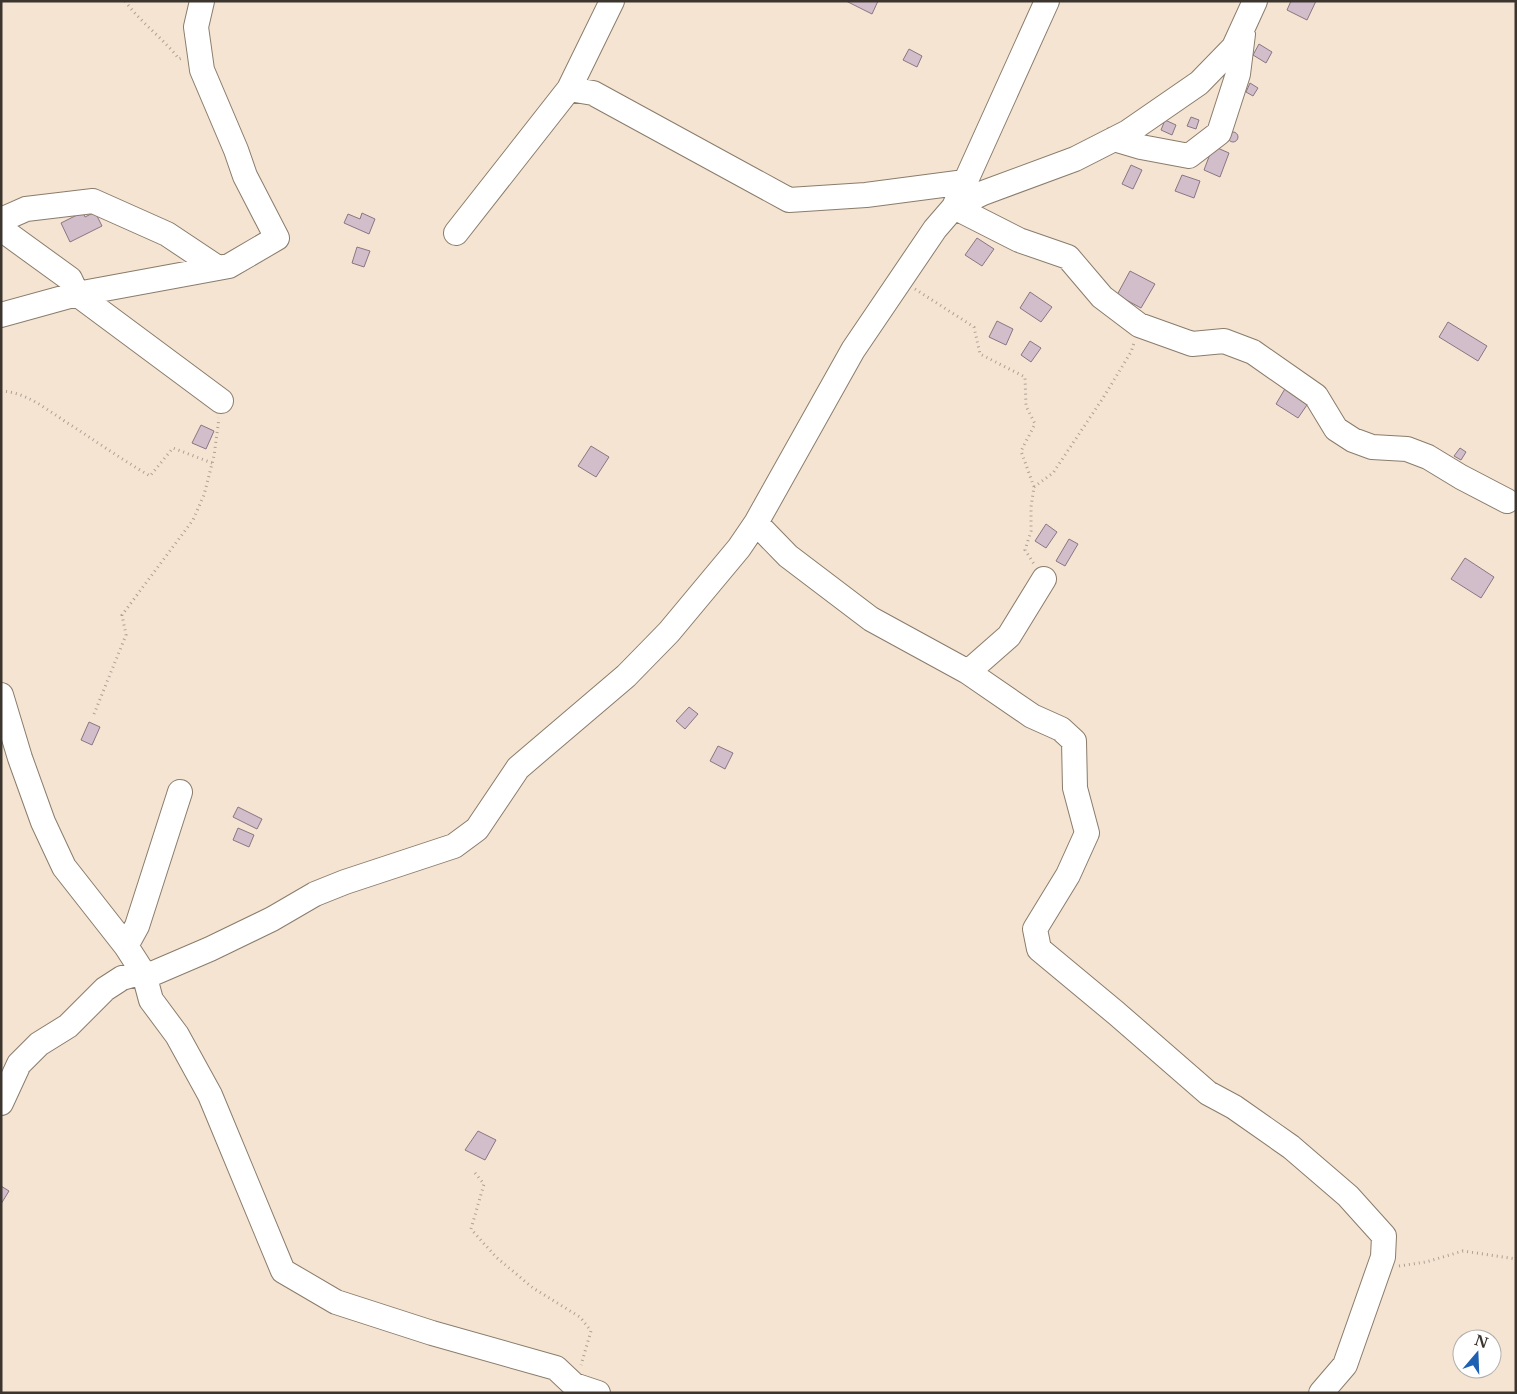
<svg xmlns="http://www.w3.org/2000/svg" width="1517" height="1394" font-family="'Libre Baskerville',serif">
  <rect width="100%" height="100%" fill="#f5e4d2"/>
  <path fill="#d2bdcb" stroke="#897683" d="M846,1H878L872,14Z
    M1291,1H1316L1307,20L1287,10Z
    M1259,44L1272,52L1266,63L1253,55Z
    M909,49L922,56L917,67L903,60Z
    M1250,83L1258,88L1253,96L1246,92Z
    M1191,117L1199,120L1196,129L1187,126Z
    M1165,120L1176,125L1172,135L1161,130Z
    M1228 137a5 5 0 1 1 10 0a5 5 0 1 1-10 0Z
    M1213,146L1229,153L1220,177L1204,170Z
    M1131,165L1142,170L1133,189L1122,184Z
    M1182,175L1200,181L1194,198L1175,191Z
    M83,212L85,217L95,212L102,226L70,242L61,223Z
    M362,213L375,219L369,234L344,223L348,214L360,219Z
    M977,238L994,249L982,266L965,255Z
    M357,247L370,251L364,267L352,263Z
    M1130,271L1155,284L1141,308L1117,295Z
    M1030,292L1052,307L1041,322L1020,308Z
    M997,321L1013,329L1006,345L989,337Z
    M1448,322L1487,346L1478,361L1439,337Z
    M1030,341L1041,348L1031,362L1021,355Z
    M1286,387L1309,402L1298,418L1276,404Z
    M201,425L214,431L206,449L192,443Z
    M591,446L609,457L596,477L578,466Z
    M1460,448L1466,452L1461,460L1454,456Z
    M1046,524L1057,532L1046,548L1035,541Z
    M1069,539L1078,544L1065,566L1056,561Z
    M1465,558L1494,577L1481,598L1451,579Z
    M689,707L698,714L685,729L676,721Z
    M89,722L100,727L92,745L81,740Z
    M718,746L733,753L725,769L710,761Z
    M238,807L262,819L257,829L233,817Z
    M238,828L254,835L249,847L233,840Z
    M478,1131L496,1140L485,1160L465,1150Z
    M1,1186L9,1191L1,1204Z"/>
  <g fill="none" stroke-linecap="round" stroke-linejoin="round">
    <g stroke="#8a7c6b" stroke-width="26">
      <path id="minor" d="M569,89L612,1
        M1114,139L1141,147L1189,156L1219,133L1238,74L1243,34
        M954,207L1019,240L1068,257L1102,297L1139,325L1192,344L1224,341L1253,352L1316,396L1336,429L1353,440L1372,447L1407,449L1428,457L1461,477L1507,501
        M954,207L983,193L1075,159L1128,132L1199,83L1234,47L1255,1
        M1,220L26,209L93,201L167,234L218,268
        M1,229L70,279L77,294L221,401
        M456,233L569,89L593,93L789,200L866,195L965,182
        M1,315L77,294L229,266L277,238L245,176L236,150L202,70L196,27L202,1
        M756,523L788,556L871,619L968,672L1032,716L1061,729L1074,741L1075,788L1087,833L1068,875L1035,929L1039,949L1116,1013L1208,1093L1234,1107L1291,1147L1348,1196L1384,1236L1383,1257L1345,1365L1321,1393
        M968,672L1009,636L1044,579
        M1,695L20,758L43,822L64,867L126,946L144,974L151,1000L177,1035L210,1095L283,1271L336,1302L432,1333L556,1368L574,1385L598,1393
        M126,946L137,926L180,792
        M1,1103L19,1064L39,1044L68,1026L105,989L122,978L136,974L154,973L210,949L272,919L315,894L345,882L454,846L477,829L518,768L626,676L669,632L739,548L756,523L853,350L935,229L954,207L1047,1"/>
    </g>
    <path stroke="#ada092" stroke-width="3" stroke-dasharray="1 4" stroke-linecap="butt" d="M125,1C141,23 163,38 179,59L182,58
      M915,289L974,327L980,354L1025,377L1026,406L1035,424L1021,451L1034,487L1031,507V531L1025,550L1034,564
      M1,391C26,392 46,409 66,422C94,440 121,459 150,476L173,448L212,463
      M1034,487L1053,473L1103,398L1131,352L1134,343
      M94,714L126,635L122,615L193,520L204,495L214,456L219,418
      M475,1173L484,1184L471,1229L496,1257L533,1288L580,1317L591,1331L581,1365
      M1399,1266L1426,1262L1463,1251L1516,1259"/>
    <use href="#minor" stroke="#fff" stroke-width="24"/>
  </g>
  <rect width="1517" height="1394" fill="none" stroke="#3b352e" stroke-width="5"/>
  <g transform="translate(1477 1354) rotate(19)"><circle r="24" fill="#ffffff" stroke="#b1aeab"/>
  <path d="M0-4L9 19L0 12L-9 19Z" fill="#1e60b1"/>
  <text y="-8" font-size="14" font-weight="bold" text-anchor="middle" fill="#3b352e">N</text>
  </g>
</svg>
